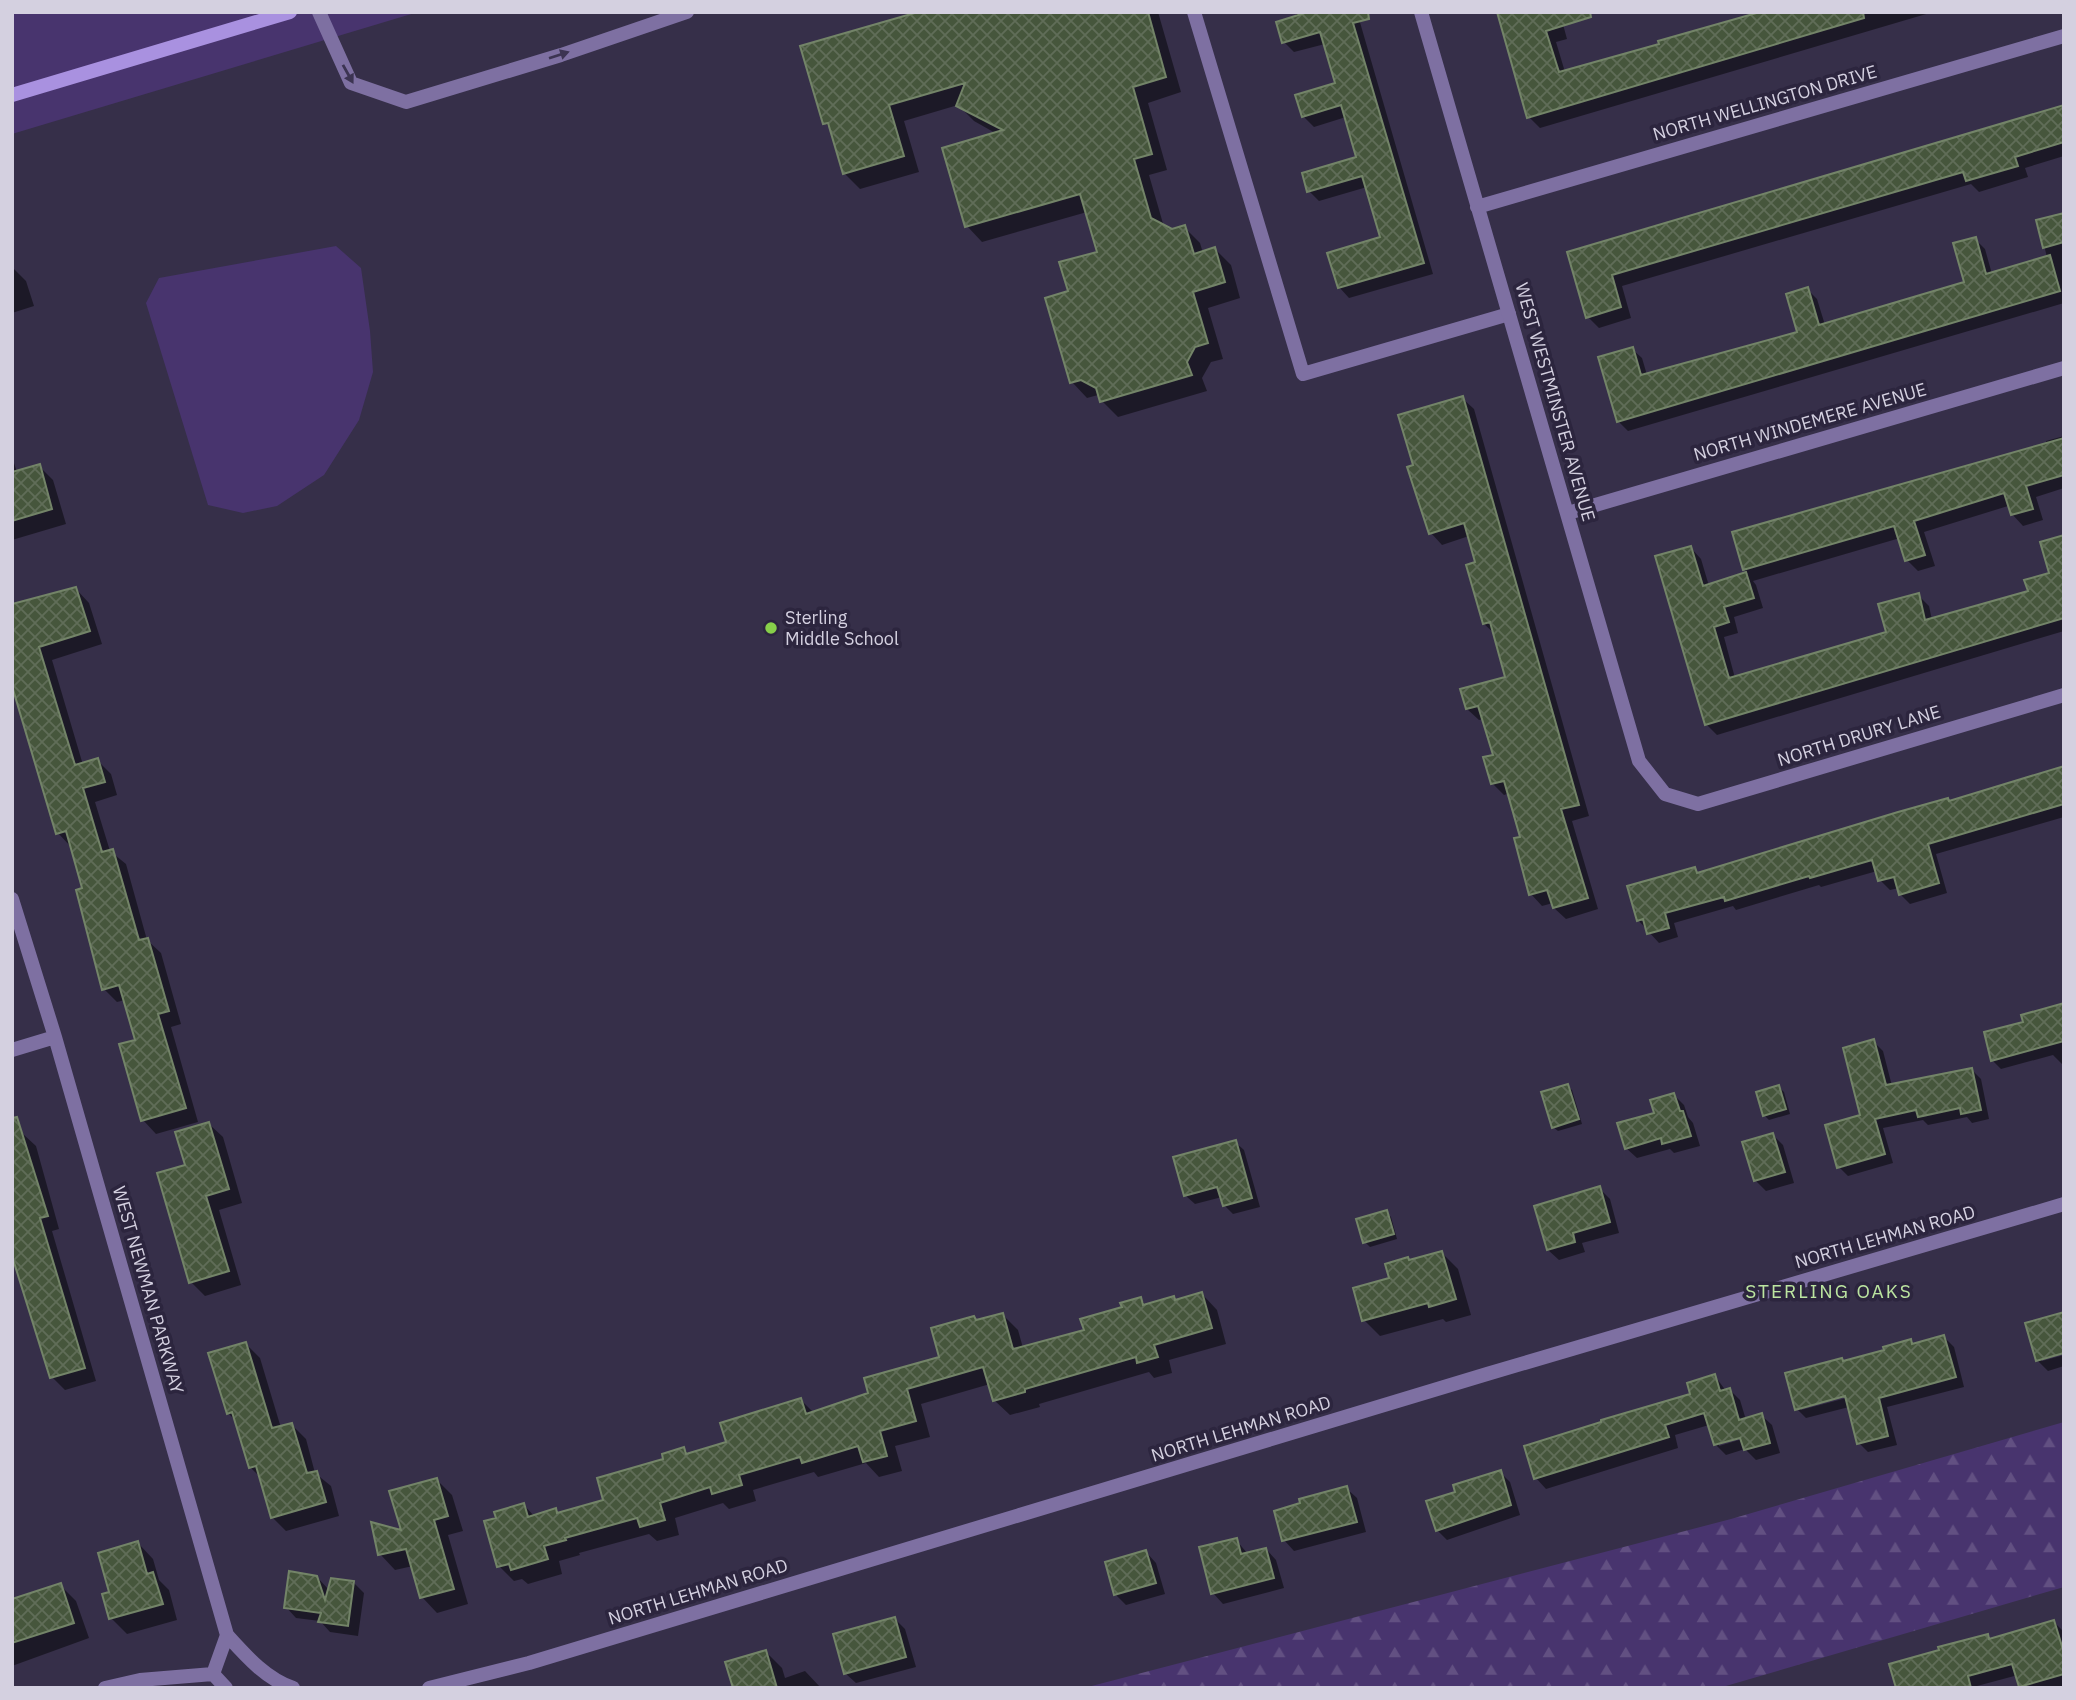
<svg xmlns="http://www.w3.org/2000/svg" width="2076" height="1700" font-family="'IBM Plex Sans',sans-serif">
  <defs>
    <pattern id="forest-firs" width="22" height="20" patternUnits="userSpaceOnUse" patternTransform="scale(1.75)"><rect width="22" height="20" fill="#48346e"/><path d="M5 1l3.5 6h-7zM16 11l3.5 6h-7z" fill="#625082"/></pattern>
    <pattern id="building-cross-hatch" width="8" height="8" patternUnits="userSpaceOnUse" patternTransform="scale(1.75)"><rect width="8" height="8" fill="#46563c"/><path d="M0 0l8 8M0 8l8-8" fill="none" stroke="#606d58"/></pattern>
  </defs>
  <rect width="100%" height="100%" fill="#362f49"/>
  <path fill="#48346e" d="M12,12H418L12,134Z
    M336,246L361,268L370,331L373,372L359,420L324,475L277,506L243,513L208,505L146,303L159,278Z"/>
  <path fill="url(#forest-firs)" d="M2064,1422V1587L1719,1688H1084L1731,1519Z"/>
  <path fill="#0007" fill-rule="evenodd" d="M924,12H1158L1181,92L1148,103L1167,170L1149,175L1164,227L1172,231L1184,227L1200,243L1203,253L1215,249L1231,265L1240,298L1208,308L1223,359L1211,362L1202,378L1207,391L1118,417L1102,401L1098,395L1087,398L1072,382L1070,292L1100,253L1087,212L982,242L967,226L997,134L974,121L958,105L904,121L919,172L860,189L844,173L832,130L825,123Z
    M1295,12H1357L1433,274L1349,298L1339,287L1382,239L1367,187L1319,201L1309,191L1359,158L1346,117L1314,127L1303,116L1337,84L1325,44L1294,52L1284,42L1297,17Z
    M1498,12L1561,17L1567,39L1556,42L1565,72L1768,12H1933L1540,128L1529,117Z
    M2064,106V156L2025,168L2028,177L1979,192L1971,184L1622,286L1631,318L1599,328L1588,317L1569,253Z
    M2064,218V303L1628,431L1618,421L1632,349L1642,358L1647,375L1799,334L1807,289L1817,299L1825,325L1967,283L1975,239L1985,249L1992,274L2047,257L2038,222Z
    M12,267L26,281L34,306L12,313Z
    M1462,398L1474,409L1589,816L1572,821L1598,909L1566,919L1554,908L1553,903L1542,906L1531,894L1522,838L1510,793L1504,795L1492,783L1495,756L1483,719L1479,720L1467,709L1507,678L1495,634L1484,624L1477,563L1469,536L1442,545L1431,533L1415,467Z
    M2064,436V488L2036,497L2043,520L2023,526L2012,514L2008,506L1924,532L1935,566L1918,571L1907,560L1900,538L1753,581L1756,585L1763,608L1734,617L1738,633L1724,637L1735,678L1888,634L1918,595L1929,606L1932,620L2030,593L2051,574L2064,539V631L1717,735L1706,724L1691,548L1701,559L1709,586L1748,574L1744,569L2047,445L2046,441Z
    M12,457L17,472L39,466L53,480L66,524L12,540Z
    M76,589L89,603L102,644L52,660L83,765L97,760L111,774L117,795L95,802L110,851L126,864L147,940L161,953L181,1024L171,1027L198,1122L156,1134L143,1120L137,1041L125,1000L117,1002L104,989L84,889L71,847L58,833L12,680Z
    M2064,768V817L1936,854L1947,893L1910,904L1900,894L1899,888L1890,890L1880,880L1877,871L1821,887L1819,885L1736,910L1733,906L1674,923L1678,937L1659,943L1638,920L1695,869L1700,874Z
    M2064,1005V1066L2053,1055L2001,1069L1992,1060L2025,1023Z
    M1873,1041L1883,1051L1892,1086L1972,1070L1981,1079L1989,1119L1972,1123L1967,1117L1928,1125L1923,1120L1883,1128L1893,1163L1848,1176L1839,1167L1862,1116Z
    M1567,1086L1572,1090L1582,1124L1558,1131L1553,1127Z
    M1779,1087L1784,1092L1790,1114L1769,1120L1764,1115Z
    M1674,1095L1684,1105L1688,1117L1693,1123L1700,1146L1674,1153L1670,1149L1637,1158L1626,1148Z
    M209,1124L223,1137L242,1203L219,1210L241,1285L205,1296L191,1282L187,1166Z
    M23,1134L36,1146L59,1229L52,1231L96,1381L65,1390L52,1377L12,1137Z
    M1773,1135L1783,1145L1794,1183L1766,1191L1756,1181L1744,1143Z
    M1235,1142L1244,1150L1260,1207L1233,1214L1224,1205L1222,1197L1195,1204L1186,1196L1175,1158Z
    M1599,1188L1610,1199L1619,1233L1582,1243L1585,1252L1559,1260L1548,1250Z
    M1386,1212L1391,1217L1397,1239L1370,1247L1365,1242Z
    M1442,1253L1458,1269L1471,1315L1446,1322L1443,1319L1380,1336L1364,1320L1391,1279L1410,1262Z
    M1202,1294L1217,1310L1226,1344L1169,1360L1172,1373L1154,1378L1149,1372L1039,1404L1040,1407L1010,1415L994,1400L990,1384L921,1404L930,1437L895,1446L902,1471L879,1477L866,1463L818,1477L814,1472L753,1490L756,1501L729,1509L723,1503L675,1518L679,1535L657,1541L649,1534L579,1553L580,1555L559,1561L562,1574L528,1584L522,1579L514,1581L499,1566L498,1519L523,1504L535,1517L556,1510L559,1514L605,1501L684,1449L690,1455L728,1443L801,1400L814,1413L870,1394L941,1358L974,1318L978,1322L1003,1315L1018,1330L1023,1348L1086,1331L1140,1299L1147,1306L1173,1298L1177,1301Z
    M1944,1337L1954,1347L1964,1387L1887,1407L1897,1445L1868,1452L1859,1443L1849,1407L1806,1418L1797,1409L1844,1362L1886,1351L1910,1341L1914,1345ZM1853,1392L1854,1396L1801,1410V1406Z
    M246,1344L260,1358L281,1428L292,1425L306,1439L315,1473L331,1486L339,1516L286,1531L272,1517L262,1479L250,1467L237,1422L228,1413Z
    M2064,1355V1366L2048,1371L2037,1360L2042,1358V1361Z
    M1715,1376L1726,1391L1730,1390L1740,1400L1746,1420L1761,1415L1772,1425L1780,1453L1756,1460L1745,1449L1726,1455L1715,1444L1709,1425L1675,1435L1678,1448L1546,1489L1536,1478L1692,1395ZM1748,1434L1749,1437L1719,1446V1442Z
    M1500,1472L1510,1482L1520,1515L1447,1540L1437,1530L1457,1493Z
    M437,1480L452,1495L463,1531L448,1535L468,1604L437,1613L422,1597L413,1566L395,1570L380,1554L403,1533Z
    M1346,1488L1357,1498L1366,1532L1294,1551L1284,1540Z
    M1236,1540L1248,1554L1266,1549L1276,1560L1284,1588L1223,1604L1213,1593Z
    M138,1543L153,1559L159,1580L169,1590L177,1620L127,1634L111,1618L112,1593Z
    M1146,1552L1156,1563L1165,1594L1126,1605L1116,1595Z
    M317,1577L329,1590L354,1583L364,1593L358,1636L330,1632L320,1621L296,1618L286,1607Z
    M60,1585L76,1601L89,1638L12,1666V1600Z
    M895,1619L905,1629L916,1667L856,1683L845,1673Z
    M2054,1622L2064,1632V1687L2023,1688L2018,1675L1977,1686L1978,1688H1898L1941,1651L1988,1636L1992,1640Z
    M766,1652L782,1668L785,1678L805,1671L821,1688H735Z"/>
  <path fill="url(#building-cross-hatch)" stroke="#738468" stroke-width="2" d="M918,12H1148L1166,77L1133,87L1152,154L1134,159L1151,218L1172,229L1185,225L1194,254L1215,247L1225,282L1193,292L1208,343L1195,347L1187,362L1192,375L1100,402L1096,388L1081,380L1070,383L1045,298L1068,291L1059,262L1097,252L1080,194L965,227L942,148L1003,130L956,106L965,83L889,105L904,156L843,174L828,123L823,124L800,46Z
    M1308,12H1368L1369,19L1353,23L1424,263L1338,288L1327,253L1380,237L1362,176L1307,192L1302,173L1356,157L1341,105L1302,117L1295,95L1335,83L1320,32L1282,43L1276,22Z
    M1497,12H1590L1591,17L1546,31L1559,72L1659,44L1658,41L1760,12H1863L1864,18L1527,118Z
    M2064,105V142L2015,157L2018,166L1966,181L1963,172L1612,275L1621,307L1586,318L1567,252Z
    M2064,213V242L2043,248L2036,220Z
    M1976,237L1986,274L2050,255L2060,291L1617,422L1598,357L1633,347L1641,375L1797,332L1786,294L1808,287L1819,325L1964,282L1953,243Z
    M1463,396L1579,805L1561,809L1588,898L1553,908L1547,890L1529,895L1514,838L1520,837L1504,781L1491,784L1483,757L1493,755L1478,706L1466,709L1460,689L1505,677L1490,622L1483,624L1466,565L1475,562L1464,523L1429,534L1407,467L1413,465L1398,415Z
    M2064,438V475L2026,486L2033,509L2011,515L2004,493L1914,521L1925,555L1905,561L1894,526L1743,570L1732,532Z
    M40,464L52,509L12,521V472Z
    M2064,535V618L1705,725L1655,556L1691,546L1703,586L1746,572L1754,598L1724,607L1729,622L1714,627L1729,678L1886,632L1878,604L1919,593L1925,620L2028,591L2024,580L2049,573L2040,542Z
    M76,587L90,631L39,647L75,765L98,758L105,782L83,788L102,852L113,849L139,940L148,938L169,1011L158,1014L186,1108L141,1121L119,1044L135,1040L119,985L102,990L76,890L82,888L66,831L56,834L12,686V604Z
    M2064,766V804L1928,844L1939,883L1899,895L1894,877L1878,881L1872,860L1810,878L1809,876L1725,901L1724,897L1665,913L1669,928L1647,934L1643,919L1637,921L1627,886L1695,867L1697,873L1898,812L1948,798L1949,801Z
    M2064,1003V1041L1991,1061L1984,1032L2023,1022L2021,1015Z
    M1874,1039L1886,1085L1972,1068L1981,1110L1961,1114L1960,1108L1918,1117L1916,1110L1875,1119L1885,1154L1837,1168L1825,1125L1860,1115L1843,1048Z
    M1568,1084L1579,1119L1552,1128L1541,1092Z
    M1779,1085L1786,1109L1763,1116L1756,1092Z
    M1674,1093L1680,1111H1683L1691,1136L1662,1144L1661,1138L1625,1149L1617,1123L1654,1113L1650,1100Z
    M17,1117L48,1216L40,1218L85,1368L50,1378L12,1256V1118Z
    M209,1122L229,1189L206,1196L229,1271L189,1283L157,1173L185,1165L175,1132Z
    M1773,1133L1785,1172L1754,1181L1742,1142Z
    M1236,1140L1252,1198L1223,1206L1217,1187L1184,1196L1173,1157Z
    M1600,1186L1610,1222L1573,1233L1575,1242L1547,1250L1534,1206Z
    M1387,1210L1394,1234L1363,1243L1356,1219Z
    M1442,1251L1456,1299L1429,1307L1428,1303L1362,1321L1353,1288L1389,1278L1385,1264L1408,1257L1409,1260Z
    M1202,1292L1212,1328L1154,1345L1158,1357L1137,1363L1136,1357L1025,1389V1392L993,1401L983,1367L907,1389L916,1421L880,1431L887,1456L863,1462L858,1446L802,1463L800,1457L739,1475L742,1485L712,1494L710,1487L660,1503L665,1520L640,1527L637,1518L565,1538L566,1540L544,1546L548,1559L511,1570L509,1564L497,1567L484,1521L496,1518L494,1512L524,1503L528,1517L556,1508L557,1513L603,1500L597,1478L663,1459L662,1454L684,1447L686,1454L726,1442L720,1423L801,1398L806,1414L868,1393L864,1378L939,1357L931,1328L974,1316L976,1320L1003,1313L1013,1349L1084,1330L1080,1319L1122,1307L1120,1303L1141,1297L1143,1305L1174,1296L1175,1300Z
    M2064,1312V1353L2036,1361L2025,1323Z
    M1944,1335L1956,1377L1879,1398L1888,1436L1857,1444L1845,1396L1795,1410L1785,1373L1842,1358L1843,1361L1884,1350L1883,1347L1911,1339L1912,1344Z
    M246,1342L272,1428L292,1423L307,1473L317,1471L326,1502L271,1518L256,1466L249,1468L232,1412L227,1414L208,1353Z
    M1715,1374L1720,1391L1730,1388L1739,1420L1762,1413L1770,1443L1744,1450L1740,1438L1714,1445L1704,1413L1665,1425L1669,1437L1534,1479L1524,1446L1601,1422V1420L1690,1394L1687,1383Z
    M1501,1470L1511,1505L1436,1531L1426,1501L1455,1492L1453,1485Z
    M437,1478L448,1516L434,1520L454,1589L420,1598L406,1549L378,1555L371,1522L401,1530L389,1491Z
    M1347,1486L1357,1522L1282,1541L1274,1511L1300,1503L1299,1499Z
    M1237,1538L1241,1554L1266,1548L1274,1578L1211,1594L1199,1547Z
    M138,1541L147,1574L153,1572L163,1604L109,1619L102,1594L109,1592L98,1553Z
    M1146,1550L1156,1583L1114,1595L1105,1562Z
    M289,1571L317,1576L325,1600L331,1578L354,1581L348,1626L318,1622L321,1613L284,1608Z
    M61,1583L74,1623L12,1643V1599Z
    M895,1617L906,1657L844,1674L833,1634Z
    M2054,1620L2064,1653V1674L2019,1687L2012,1664L1968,1676L1971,1688H1896L1889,1664L1939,1650L1938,1647L1988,1634L1989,1639Z
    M766,1650L777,1688H733L725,1662Z"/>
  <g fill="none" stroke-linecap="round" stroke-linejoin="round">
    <path stroke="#7e70a2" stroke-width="14" d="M319,12L351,83L406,102L561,55L687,12
      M1194,12L1303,374L1509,314"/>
    <path stroke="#7e70a2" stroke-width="14" d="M1421,12L1639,761L1665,794L1698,804L2064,695
      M1477,207L2064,36
      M1568,513L2064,368
      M12,899L55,1037L227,1635L213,1674
      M12,1050L55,1037
      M227,1635C246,1656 266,1679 293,1688
      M213,1674L226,1688
      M105,1688L140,1680L213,1674
      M429,1688L529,1663L1487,1374L2064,1204"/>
    <path stroke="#a991e0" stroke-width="14" d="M12,95L290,12"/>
  </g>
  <defs><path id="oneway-solid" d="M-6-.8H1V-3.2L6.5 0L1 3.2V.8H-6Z" transform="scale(1.75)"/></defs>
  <g fill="#3c3452">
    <use href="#oneway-solid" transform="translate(559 55) rotate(-18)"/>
    <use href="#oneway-solid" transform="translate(348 74) rotate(61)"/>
  </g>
  <circle fill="#87cf4a" stroke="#2c253e" stroke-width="2.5" cx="771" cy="628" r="7"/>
  <g text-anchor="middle" stroke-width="7" stroke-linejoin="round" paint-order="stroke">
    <g font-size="18" fill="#d4d0e0" stroke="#2c253e">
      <text transform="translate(1765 103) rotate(-16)" y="6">NORTH WELLINGTON DRIVE</text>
      <text transform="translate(1555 402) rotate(74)" y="6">WEST WESTMINSTER AVENUE</text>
      <text transform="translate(1810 422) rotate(-16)" y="6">NORTH WINDEMERE AVENUE</text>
      <text transform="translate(1859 736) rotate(-17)" y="6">NORTH DRURY LANE</text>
      <text transform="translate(1885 1237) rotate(-16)" y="6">NORTH LEHMAN ROAD</text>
      <text transform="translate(148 1290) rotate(74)" y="6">WEST NEWMAN PARKWAY</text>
      <text transform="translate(1241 1429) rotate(-17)" y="6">NORTH LEHMAN ROAD</text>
      <text transform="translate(698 1592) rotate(-17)" y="6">NORTH LEHMAN ROAD</text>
    </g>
    <g font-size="18" fill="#d4d0e0" stroke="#2c253e" text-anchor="start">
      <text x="785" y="624">Sterling<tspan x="785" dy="21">Middle School</tspan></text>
    </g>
    <g font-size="19" letter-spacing="2" fill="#bce5a1" stroke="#2c253e">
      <text x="1829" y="1298">STERLING OAKS</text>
    </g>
  </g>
  <rect width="2076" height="1700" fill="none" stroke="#d4d0e0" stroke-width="28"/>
</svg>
